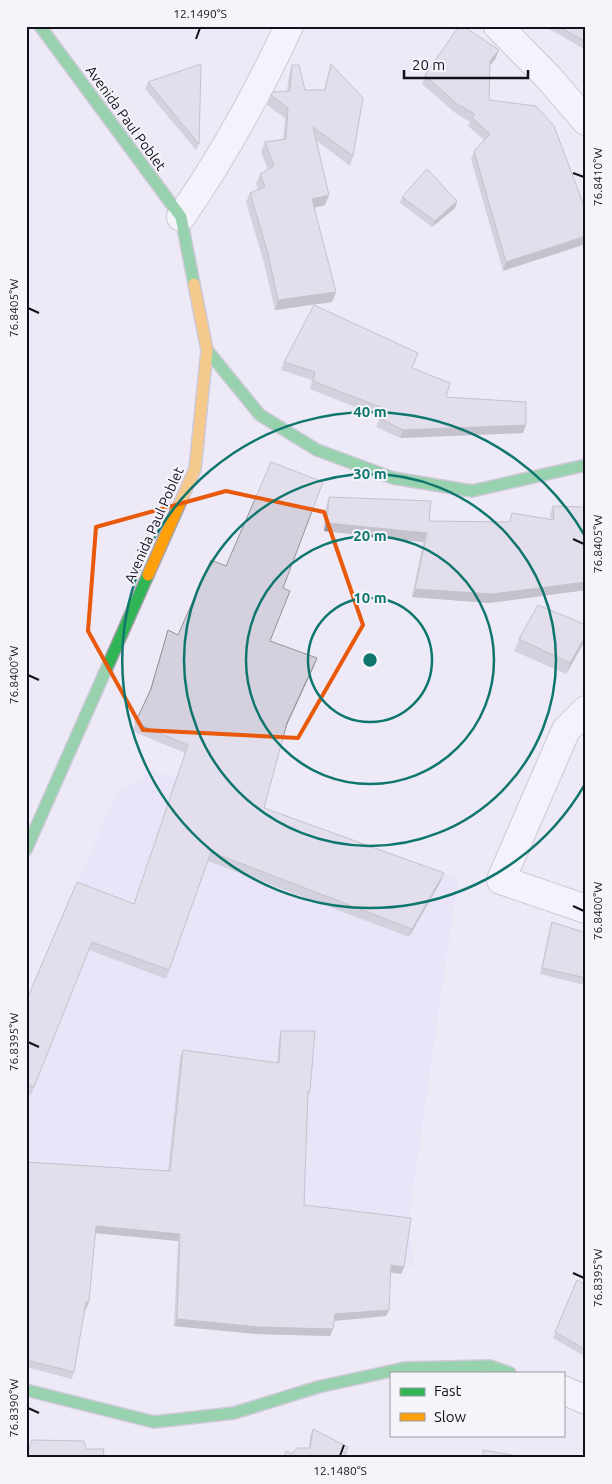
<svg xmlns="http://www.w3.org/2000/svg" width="612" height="1484" font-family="Ubuntu,sans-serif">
  <rect width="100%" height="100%" fill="#ede9f7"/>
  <path fill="#e6defa" d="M153,770L458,879L408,1224L415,1268L389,1262L26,1226V1003L116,793Z"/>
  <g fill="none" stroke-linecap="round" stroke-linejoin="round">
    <g stroke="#a6a2ae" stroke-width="30">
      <path id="street" d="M498,26L548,77L586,121
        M181,217C223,156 258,93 289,26
        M586,710L566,730L501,880L586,909
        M563,1390L586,1400"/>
    </g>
    <g stroke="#a6a2ae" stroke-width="14">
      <path id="fast" d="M40,26L181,217L194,284
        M207,350L260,415L317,450L393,478L472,491L586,465
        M26,850L148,575
        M26,1390L154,1422L234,1413L318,1387L405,1368L490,1366L510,1373"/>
    </g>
    <g stroke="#a6a2ae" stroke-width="14">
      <path id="slow" d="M148,575L195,469L207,350L194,284"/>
    </g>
    <use href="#street" stroke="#fcfcfe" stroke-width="28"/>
    <use href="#fast" stroke="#30b455" stroke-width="11"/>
    <use href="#slow" stroke="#ff9f0a" stroke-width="11"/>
  </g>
  <path fill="#b6b3be" d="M544,26H586V50Z
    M496,58L490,66L489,100L586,211L503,271L471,159L474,151L484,140L468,126L470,122L454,112L422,84L425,75Z
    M331,64L353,156L350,166L317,141L325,205L314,208L332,302L275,310L264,263L246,202L250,193L258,190L256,184L260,174L268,170L261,152L265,142L283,139L285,118L267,105L271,95L287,91L289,75L292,65L305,90H324L328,74Z
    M148,82L199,144L196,150L145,89Z
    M402,197L457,201L455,208L432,227L400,203Z
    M284,362L412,368L446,397L526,425L523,433L400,438L376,427L380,417L310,389L312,380L281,370Z
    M329,497L429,521L509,522L512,513L551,519L550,514L553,506L586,507V590L489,603L412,597L423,542L324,531L326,506Z
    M226,566L283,588L270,641L317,658L314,666L286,727L264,808L441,881L409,937L208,861L166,979L89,950L31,1095L26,1093V1003L134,904L185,753L132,731L149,693L168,630L178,635Z
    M586,625V639L566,674L514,651L519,639Z
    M552,922L586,933V980L584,985L540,974L550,928Z
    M281,1031L310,1091L308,1097L304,1205L404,1267L401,1274L390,1272L389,1310L386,1316L334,1321L333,1329L330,1336L257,1334L174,1326L178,1241L96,1233L86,1309H85L74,1372L72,1379L26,1367V1162L168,1171L180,1057L183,1050L277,1063L279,1038Z
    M577,1280L586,1285V1357L553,1338Z
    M313,1429L346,1453L344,1458H284L309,1448L310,1436Z"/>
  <path fill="#94929b" d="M499,50L496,58L487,69L490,61Z
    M329,195L325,205L308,209L312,199Z
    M457,201L455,208L432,227L435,221Z
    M586,236V244L503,271L506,262Z
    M336,292L332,302L275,310L278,300Z
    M526,425L523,433L400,438L403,430Z
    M327,523L427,533L423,542L324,531Z
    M586,582V590L489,603L412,597L415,589Z
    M586,635V639L566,674L570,663Z
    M317,658L314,666L284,731L287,723Z
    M444,873L441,881L409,937L412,929Z
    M96,1226L180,1234L178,1241L94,1233Z
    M391,1265L404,1267L401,1274L388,1272Z
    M86,1302H89L86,1309L84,1308Z
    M389,1310L386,1316L332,1321L335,1314Z
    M177,1319L333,1329L330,1336L257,1334L174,1326Z"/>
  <path fill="#d4d0dd" stroke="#94929b" d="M459,26H463L499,50L490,61L489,100L536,106L554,126L586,211V236L506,262L474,151L490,134L472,118L475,114L457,104L425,75Z
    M558,26H586V42Z
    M201,64L199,144L148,82Z
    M331,64L363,98L353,156L313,127L329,195L312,199L336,292L278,300L268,253L250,193L265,187L260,174L274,166L265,142L286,139L288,108L271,95L273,92L290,91L292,65H299L305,90H325Z
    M427,169L457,201L435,221L402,197Z
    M314,305L418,353L412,368L450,383L446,397L526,402V425L403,430L379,418L385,409L313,381L315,372L284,362Z
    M271,462L323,482L283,588L290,591L270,641L317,658L287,723L264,808L444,873L412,929L211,852L169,970L92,942L34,1087L26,1084V1003L33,985L77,882L134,904L188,745L135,723L151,689L168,630L178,635L211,560L226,566Z
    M329,497L431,501L429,521L510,522L512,513L554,520L553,506L586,507V582L492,594L415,589L427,533L327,523Z
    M538,605L586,625V635L570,663L519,639Z
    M552,922L586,933V978L542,968Z
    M281,1031H315L310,1091H308L304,1205L411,1218L404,1267L391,1265L389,1310L335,1314L333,1329L259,1327L177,1319L180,1234L96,1226L89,1302H86L74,1372L26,1360V1162L170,1171L183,1050L279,1063Z
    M577,1280L586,1285V1350L555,1332Z
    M313,1429L348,1447L343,1458H284L286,1451L292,1454L297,1448H310Z
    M32,1440L84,1441L86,1449H104L103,1458H26Z
    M483,1450L529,1458H483Z"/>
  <path d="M0 0H612V1484H0ZM226,491L324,512L363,625L298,738L143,730L88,631L96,527Z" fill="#ede9f7" fill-opacity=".55" fill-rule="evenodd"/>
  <path fill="none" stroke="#e8590c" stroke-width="4" stroke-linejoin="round" d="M226,491L324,512L363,625L298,738L143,730L88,631L96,527Z"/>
  <path fill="none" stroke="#14101b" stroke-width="2" d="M196,39L200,28M573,173L584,177M28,308L39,313M573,539L584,544M28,675L39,680M573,906L584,911M28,1042L39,1047M573,1273L584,1278M28,1408L39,1413M340,1456L344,1445"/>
  <g fill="none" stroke="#0f766e" stroke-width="2.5">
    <circle cx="370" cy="660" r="62"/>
    <circle cx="370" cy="660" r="124"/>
    <circle cx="370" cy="660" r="186"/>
    <path d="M585 784A248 248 0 1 1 585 536"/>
  </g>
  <g text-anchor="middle" stroke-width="4" stroke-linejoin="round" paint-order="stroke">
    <g font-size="14" fill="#14101b" stroke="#f6f4fb">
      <text transform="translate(126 118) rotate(54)" y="5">Avenida Paul Poblet</text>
      <text transform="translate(154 525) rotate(-66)" y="5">Avenida Paul Poblet</text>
    </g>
  </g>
  <circle cx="370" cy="660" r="8" fill="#0f766e" stroke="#f6f4fb" stroke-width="2.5"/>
  <g font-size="15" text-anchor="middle" font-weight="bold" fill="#0f766e" stroke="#f6f4fb" stroke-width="4" stroke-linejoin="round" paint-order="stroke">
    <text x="370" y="417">40 m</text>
    <text x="370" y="479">30 m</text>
    <text x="370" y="541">20 m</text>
    <text x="370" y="603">10 m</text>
  </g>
  <rect width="612" height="1484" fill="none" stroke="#f6f4fb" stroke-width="55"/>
  <rect x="390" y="1372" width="175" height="65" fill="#f6f4fb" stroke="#9c99a1"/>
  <rect x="400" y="1388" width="25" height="8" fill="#30b455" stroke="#9c99a1"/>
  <text x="434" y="1396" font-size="15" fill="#14101b">Fast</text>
  <rect x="400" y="1413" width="25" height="8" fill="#ff9f0a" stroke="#9c99a1"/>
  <text x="434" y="1422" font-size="15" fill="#14101b">Slow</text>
  <path d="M404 70v8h124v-8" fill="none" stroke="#14101b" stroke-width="2.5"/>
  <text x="412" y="70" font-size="15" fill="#14101b" stroke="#f6f4fb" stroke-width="4" paint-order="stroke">20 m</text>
  <rect x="28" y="28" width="556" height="1428" fill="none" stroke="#14101b" stroke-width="2"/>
  <g font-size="12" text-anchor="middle" fill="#14101b">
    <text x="200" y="18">12.1490°S</text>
    <text transform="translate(598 177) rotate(-90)" y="4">76.8410°W</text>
    <text transform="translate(14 308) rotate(-90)" y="4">76.8405°W</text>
    <text transform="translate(598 544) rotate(-90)" y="4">76.8405°W</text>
    <text transform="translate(14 675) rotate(-90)" y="4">76.8400°W</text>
    <text transform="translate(598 911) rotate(-90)" y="4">76.8400°W</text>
    <text transform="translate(14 1042) rotate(-90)" y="4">76.8395°W</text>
    <text transform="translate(598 1278) rotate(-90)" y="4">76.8395°W</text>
    <text transform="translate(14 1408) rotate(-90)" y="4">76.8390°W</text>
    <text x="340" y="1475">12.1480°S</text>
  </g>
</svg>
